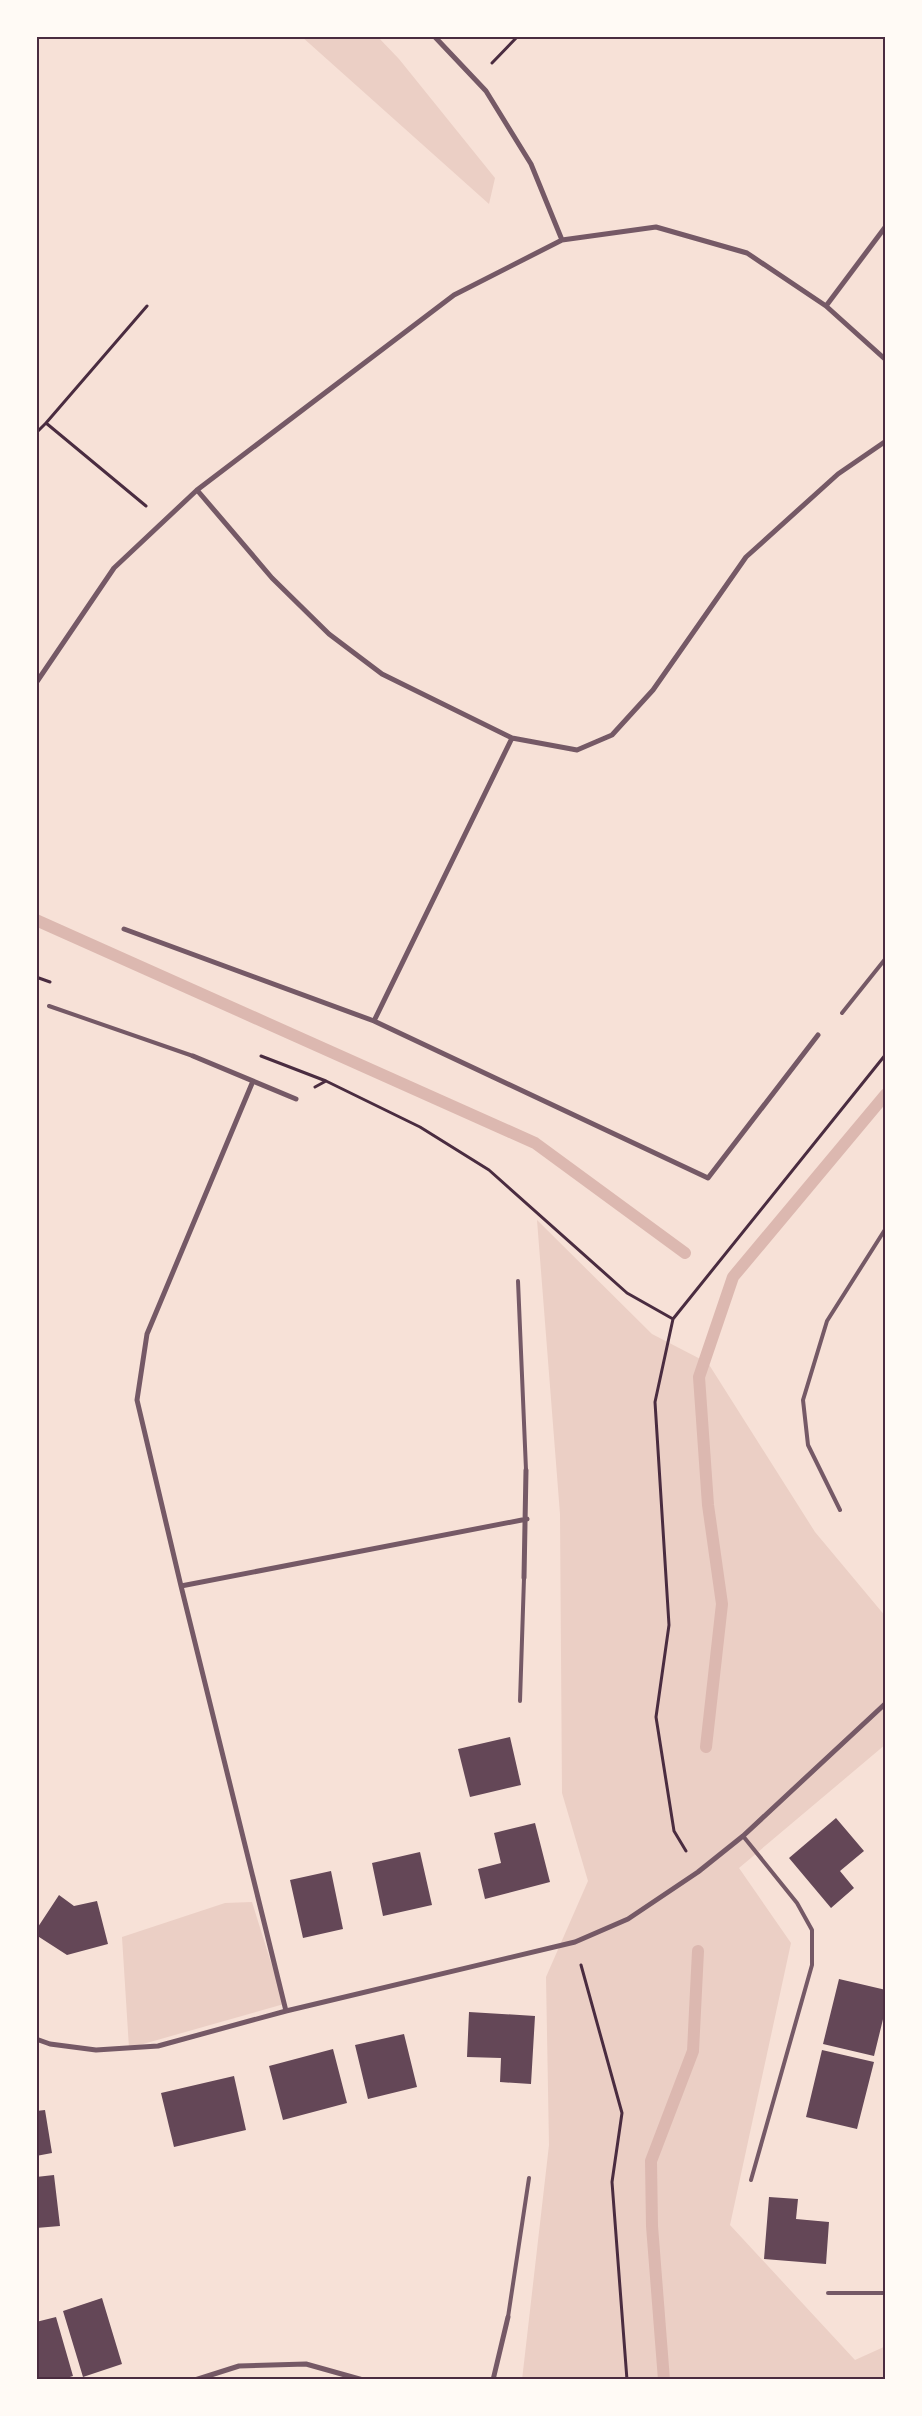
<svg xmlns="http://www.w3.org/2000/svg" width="922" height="2416" font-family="'Public Sans',sans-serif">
  <rect width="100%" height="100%" fill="#f7e1d7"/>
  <path fill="#ebcfc5" d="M301,36H377L399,59L495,178L489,204Z
    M537,1220L652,1334L708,1363L815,1532L886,1617V1744L739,1868L791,1943L730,2225L855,2360L886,2346V2380H522L549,2145L546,1977L588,1881L562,1793L560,1514Z
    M252,1902L284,2004L129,2048L122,1937L225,1903Z"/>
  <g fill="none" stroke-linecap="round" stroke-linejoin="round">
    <path stroke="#dcb8b0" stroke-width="12" d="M36,920L535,1143L685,1253
      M706,1747L722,1604L708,1505L699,1377L733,1277L886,1094
      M664,2380L652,2226L651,2161L693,2051L698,1951"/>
  </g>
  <path fill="#644757" d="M510,1737L521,1785L470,1797L458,1749Z
    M836,1818L864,1851L840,1871L854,1888L831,1908L789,1858Z
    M535,1823L550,1882L485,1899L478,1869L501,1863L494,1833Z
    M420,1852L432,1905L383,1916L372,1863Z
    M331,1871L343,1929L303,1938L290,1880Z
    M59,1895L74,1906L97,1901L108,1944L67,1955L36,1935V1930Z
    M839,1979L886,1990V2007L874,2056L823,2044Z
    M469,2012L535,2016L531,2084L500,2082L501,2058L467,2057Z
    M404,2034L417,2087L368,2099L355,2045Z
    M333,2049L347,2103L283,2120L269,2066Z
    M822,2050L874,2062L857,2129L806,2117Z
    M234,2076L246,2130L174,2147L161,2093Z
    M45,2110L52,2153L36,2156V2111Z
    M54,2175L60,2226L36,2228V2177Z
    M769,2197L798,2199L796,2219L829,2222L826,2264L764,2259Z
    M102,2298L122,2364L83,2377L63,2311Z
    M56,2317L73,2376L60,2380H36V2322Z"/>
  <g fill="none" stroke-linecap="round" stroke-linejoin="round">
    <path stroke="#4a2c40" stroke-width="3" d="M492,63L518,36
      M36,433L46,423
      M146,506L46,423L147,306
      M36,977L50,982
      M261,1056L326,1081L420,1127L489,1170L627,1293L673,1319L655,1402L669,1625L656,1717L674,1831L686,1851
      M315,1087L326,1081
      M673,1319L886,1054
      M581,1965L622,2113L612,2182L627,2380"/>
    <path stroke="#755966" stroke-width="4" d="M49,1006L193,1056
      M842,1013L886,958
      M518,1281L526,1470
      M840,1510L808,1445L803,1400L827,1321L886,1228
      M520,1701L524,1578
      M743,1836L797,1903L812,1930V1965L751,2180
      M828,2293H886
      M508,2317L529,2178"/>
    <path stroke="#755966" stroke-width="5" d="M434,36L486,91L531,164L562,240
      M826,306L886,226
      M197,490L272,578L329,634L382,674L512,738L577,750L612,735L653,690L746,557L838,474L886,441
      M36,683L114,568L197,490L454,295L562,240L656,227L747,253L826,306L886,360
      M124,929L374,1021L708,1178L818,1035
      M374,1021L512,738
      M193,1056L296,1099
      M253,1081L147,1334L137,1400L181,1586L286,2011
      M524,1578L526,1470
      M181,1586L527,1519
      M36,2039L50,2044L96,2050L158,2046L286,2011L575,1942L628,1919L698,1872L743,1836L886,1703
      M195,2380L239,2366L306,2364L363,2380
      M493,2380L508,2317"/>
  </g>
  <rect width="922" height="2416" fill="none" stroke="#fffaf5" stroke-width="75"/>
  <rect x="38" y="38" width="846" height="2340" fill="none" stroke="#4a2c40" stroke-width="2"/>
</svg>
